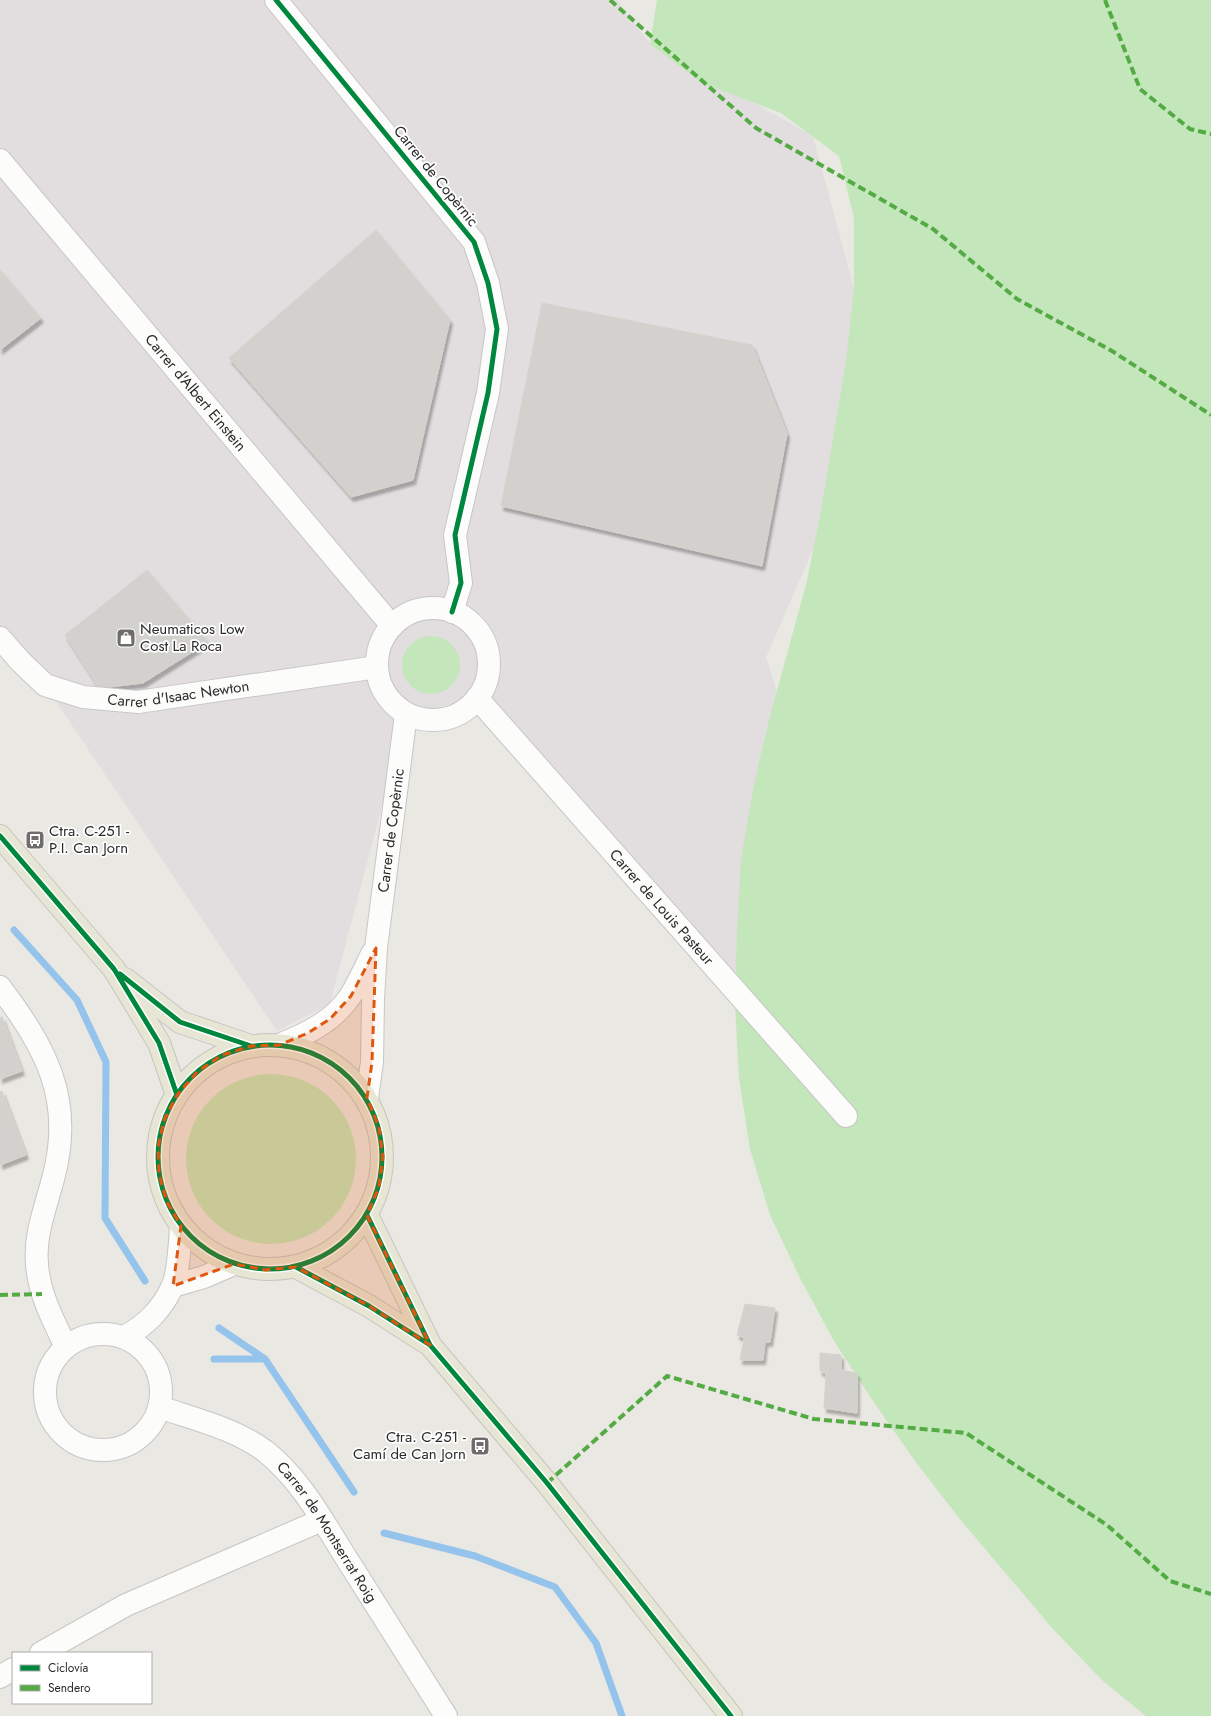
<svg xmlns="http://www.w3.org/2000/svg" width="1211" height="1716" font-family="Jost,sans-serif">
  <defs>
    <filter id="shadow"><feDropShadow dx="2.5" dy="4.5" stdDeviation="1" flood-color="#0004"/></filter>
  </defs>
  <rect width="100%" height="100%" fill="#eae8e2"/>
  <path fill="#e2dee0" d="M0,0H617L650,44L813,136L882,392L766,657L873,997L846,1116L477,698L406,714L330,1004L277,1031L45,685L0,637Z"/>
  <path fill="#c3e6ba" d="M657,0H1211V1716H1146L1102,1680L1053,1629L959,1518L915,1461L873,1401L834,1341L800,1278L770,1215L750,1149L739,1078L735,1004L737,931L741,859L753,789L769,720L807,581L821,511L846,362L854,288V218L839,156L781,113L702,83L650,44Z
    M402 665a29 29 0 1 1 58 0a29 29 0 1 1-58 0Z
    M186 1159a85 85 0 1 1 170 0a85 85 0 1 1-170 0Z"/>
  <g fill="none" stroke-linecap="round" stroke-linejoin="round">
    <path stroke="#94c3ec" stroke-width="7" d="M14,930L77,1000L106,1062L105,1218L145,1281
      M219,1328L265,1359L354,1492
      M214,1359H265
      M384,1533L475,1556L555,1587L596,1643L622,1716"/>
  </g>
  <path fill="#d3d1cd" stroke="#d5d3ce" filter="url(#shadow)" d="M376,230L450,320L413,480L351,497L229,358Z
    M0,270L41,318L0,350Z
    M542,303L752,345L787,434L762,566L501,506Z
    M147,570L208,642L143,683L109,687L98,686L65,635Z
    M2,1017L22,1071L0,1079V1018Z
    M2,1091L26,1155L0,1165V1092Z
    M745,1304L775,1308L770,1342H765L763,1360H740L744,1338L737,1335Z
    M820,1353L841,1355V1370L857,1373V1413L824,1408L826,1374L820,1371Z"/>
  <g fill="none" stroke-linecap="round" stroke-linejoin="round">
    <g stroke="#c7c6c6" stroke-width="24">
      <g id="minor">
        <path d="M276,0L474,242L488,283L497,329L488,393L455,535L461,583L452,612"/>
        <path id="s1" d="M0,160L392,626"/>
        <circle cx="433" cy="664" r="56"/>
        <path id="s2" d="M0,638L20,661L45,685L83,697L138,702L377,667"/>
        <path id="s3" d="M477,698L846,1116"/>
        <path d="M0,987C45,1047 74,1098 54,1175C47,1204 34,1234 37,1264C39,1294 53,1320 66,1347"/>
        <path d="M279,1045C307,1034 334,1021 351,995C359,982 365,968 372,954"/>
        <path id="s4" d="M367,1098L372,1062L373,999L376,948L406,714"/>
        <path d="M173,1286L204,1277L234,1264"/>
        <circle cx="103" cy="1392" r="58"/>
        <path d="M123,1337C144,1328 163,1308 172,1287C179,1273 180,1241 181,1226"/>
        <path id="s5" d="M159,1407C194,1419 234,1428 265,1451C302,1480 325,1525 350,1564C382,1615 414,1665 446,1716"/>
        <path d="M41,1653L126,1605L322,1520"/>
        <path d="M0,1677L13,1669"/>
      </g>
    </g>
    <g stroke="#c5c5c2" stroke-width="24">
      <path id="major" d="M0,836L114,969L159,1043L177,1095
        M125,979L180,1022L251,1046
        M158 1157a112 112 0 1 1 224 0a112 112 0 1 1-224 0Z
        M367,1215L430,1345L547,1483L731,1716
        M296,1267L369,1306L430,1345"/>
    </g>
    <use href="#minor" stroke="#fcfcfb" stroke-width="22"/>
    <use href="#major" stroke="#e7e6d4" stroke-width="22"/>
    <path stroke="#54ab44" stroke-width="4" stroke-dasharray="8 4" stroke-linecap="butt" d="M610,0L756,128L933,229L1017,299L1112,351L1211,415
      M1105,0L1140,89L1190,129L1211,134
      M0,1295L42,1294
      M547,1483L667,1376L814,1419L966,1433L1107,1525L1170,1581L1211,1594"/>
    <g stroke="#fff" stroke-width="8">
      <path id="cycleway" d="M276,0L474,242L488,283L497,329L488,393L455,535L461,583L452,612
        M0,836L114,969L159,1043L177,1095
        M120,974L180,1022L251,1046
        M158 1157a112 112 0 1 1 224 0a112 112 0 1 1-224 0Z
        M367,1215L430,1345L547,1483L731,1716
        M296,1267L369,1306L430,1345"/>
    </g>
    <use href="#cycleway" stroke="#00873e" stroke-width="5"/>
  </g>
  <path fill="#df570e" fill-opacity="0.2" stroke="#df570e" stroke-width="3" stroke-dasharray="8 5" stroke-linejoin="round" d="M376,948L372,1062L367,1098L379,1127L383,1157L379,1187L367,1215L430,1345L369,1306L296,1267L265,1270L234,1264L173,1286L181,1226L167,1202L159,1175L158,1147L164,1120L177,1095L197,1072L222,1055L251,1046L279,1045L306,1034L330,1019L351,996Z"/>
  <defs>
    <g id="shop-square" transform="scale(1)"><rect x="-9" y="-9" width="18" height="18" rx="4" fill="#6e6d6b" stroke="#fff"/><path d="M-5-2.5h2.3a2.7 3.5 0 0 1 5.4 0H5L5.5 6h-11ZM-1.5-2.5h3a1.5 2.3 0 0 0-3 0Z" fill="#fff"/></g>
    <g id="bus-square" transform="scale(1)"><rect x="-9" y="-9" width="18" height="18" rx="4" fill="#6e6d6b" stroke="#fff"/><path d="M-5-6H5V4H4V6H2V4H-2V6H-4V4H-5ZM-3.5-4V0h7V-4ZM-3.5 1.2v1.5H-2V1.2ZM2 1.2v1.5H3.5V1.2Z" fill="#fff"/></g>
  </defs>
  <g fill-rule="evenodd">
    <use href="#shop-square" x="126" y="638"/>
    <use href="#bus-square" x="35" y="840"/>
    <use href="#bus-square" x="480" y="1446"/>
  </g>
  <g text-anchor="middle" stroke-width="3.5" stroke-linejoin="round" paint-order="stroke">
    <g font-size="15" fill="#2b2b2b" stroke="#fff">
      <text transform="translate(436 176) rotate(51)" y="5">Carrer de Copèrnic</text>
      <text dy="5" stroke="none"><textPath href="#s1" startOffset="304">Carrer d'Albert Einstein</textPath></text>
      <text dy="5" stroke="none"><textPath href="#s2" startOffset="201">Carrer d'Isaac Newton</textPath></text>
      <text dy="5" stroke="none"><textPath href="#s4" startOffset="269">Carrer de Copèrnic</textPath></text>
      <text dy="5" stroke="none"><textPath href="#s3" startOffset="279">Carrer de Louis Pasteur</textPath></text>
      <text dy="5" stroke="none"><textPath href="#s5" startOffset="218">Carrer de Montserrat Roig</textPath></text>
    </g>
    <g font-size="15" fill="#2b2b2b" stroke="#fff" text-anchor="start">
      <text x="140" y="634">Neumaticos Low<tspan x="140" dy="17">Cost La Roca</tspan></text>
      <text x="49" y="836">Ctra. C-251 -<tspan x="49" dy="17">P.I. Can Jorn</tspan></text>
      <text x="466" y="1442" text-anchor="end">Ctra. C-251 -<tspan x="466" dy="17">Camí de Can Jorn</tspan></text>
    </g>
  </g>
  <rect x="12" y="1652" width="140" height="52" fill="#ffffff" stroke="#aaaaaa"/>
  <rect x="20" y="1665" width="20" height="6" fill="#00873e" stroke="#aaaaaa"/>
  <text x="48" y="1672" font-size="12" fill="#2b2b2b">Ciclovía</text>
  <rect x="20" y="1685" width="20" height="6" fill="#54ab44" stroke="#aaaaaa"/>
  <text x="48" y="1692" font-size="12" fill="#2b2b2b">Sendero</text>
</svg>
